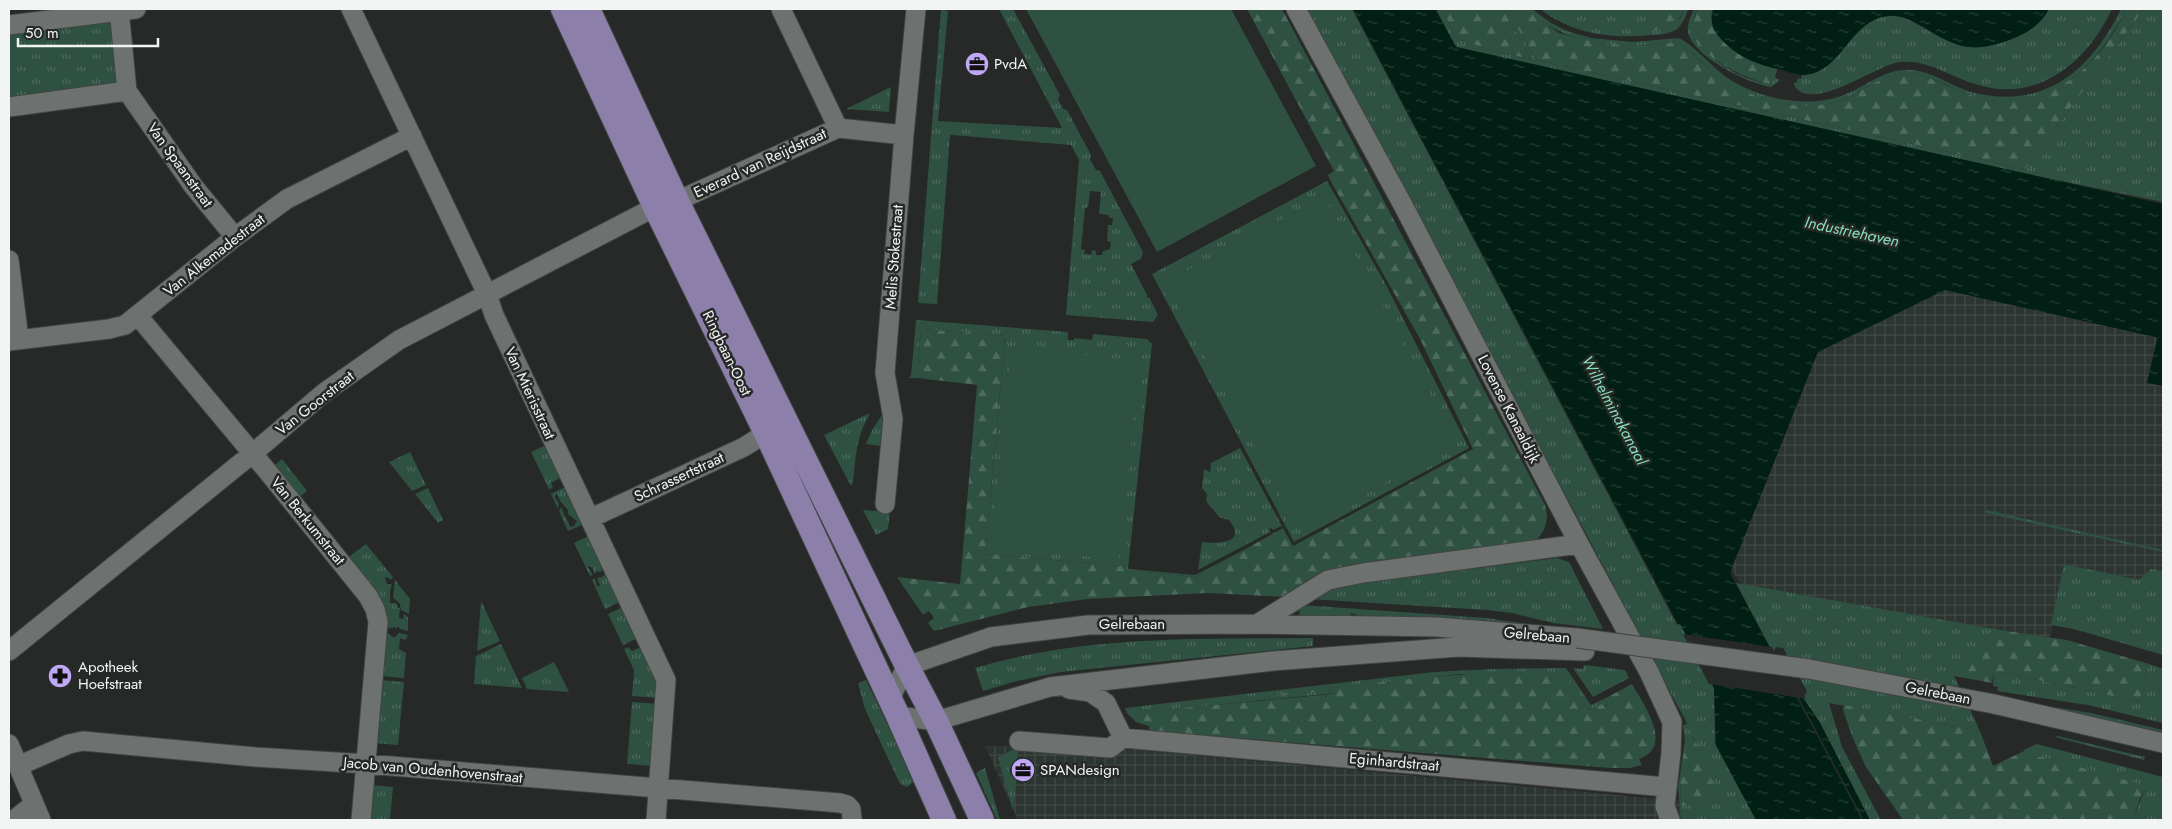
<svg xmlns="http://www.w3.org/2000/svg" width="2172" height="829" font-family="Jost,sans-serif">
  <defs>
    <pattern id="industrial-grid" width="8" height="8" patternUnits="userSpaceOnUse" patternTransform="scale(1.25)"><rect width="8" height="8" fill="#2c3531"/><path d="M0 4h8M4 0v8" fill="none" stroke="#414945"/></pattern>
    <pattern id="grass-tufts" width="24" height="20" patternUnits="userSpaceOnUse" patternTransform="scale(1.25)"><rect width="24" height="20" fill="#2e5142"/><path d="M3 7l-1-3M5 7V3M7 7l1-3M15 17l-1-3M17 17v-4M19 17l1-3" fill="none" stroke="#4d6b5e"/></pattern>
    <pattern id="forest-firs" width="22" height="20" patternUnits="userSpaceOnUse" patternTransform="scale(1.25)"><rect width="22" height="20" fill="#2e5142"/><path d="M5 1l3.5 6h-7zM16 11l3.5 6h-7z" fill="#4d6b5e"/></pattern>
    <pattern id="water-ripples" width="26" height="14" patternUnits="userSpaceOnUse" patternTransform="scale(1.25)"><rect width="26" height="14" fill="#011f14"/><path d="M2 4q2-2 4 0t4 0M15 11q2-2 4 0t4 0" fill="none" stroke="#264037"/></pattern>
  </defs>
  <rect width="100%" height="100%" fill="#262927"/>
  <path fill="url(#industrial-grid)" d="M1947,270L2163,322V574L2141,584L2065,567L2049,641L1742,585L1730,568L1810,322Z
    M985,746H1096L1735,806L1743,820H1018Z"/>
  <path fill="url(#grass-tufts)" fill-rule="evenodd" d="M941,9L948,11L938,121L1062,128L999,9H1013L1060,95L1058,99L1063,109L1067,110L1091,155L1090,159L1096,170L1100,171L1143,252L1141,259L1131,264L1147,295V298L1149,297L1158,315L1153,322L1066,315L1079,160L1071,145L952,135H950L937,304L918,303ZM1090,191L1101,192L1099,214L1109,215V218H1113L1112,225H1108L1107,241L1111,242L1110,249L1103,251L1102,255H1096V251L1092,250L1091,255L1084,254L1085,250L1081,249L1085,208L1088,207Z
    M1307,9H1352L1677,625L1680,624L1714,688L1715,744L1756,820H1681L1678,788L1685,740L1683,725L1687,724L1685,719L1665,683L1662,684L1628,622L1632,620ZM1688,734L1693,737L1716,791C1709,804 1695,806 1681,805L1680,778Z
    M1436,9H1442L1456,38L1493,51L1531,59L1503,9H1507L1536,60L2025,169L2144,9H2163V202L2022,173L1456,47Z
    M1525,9H1532L1551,23L1567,31L1591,38L1633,42L1679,38C1696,47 1710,65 1726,77C1756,98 1806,109 1841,96C1865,88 1884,68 1911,70C1932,71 1951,86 1971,92C2043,111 2091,71 2121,9H2126C2097,67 2048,117 1977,97C1955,91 1932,75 1909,73C1885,71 1859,95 1836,102C1796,114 1746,98 1714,73C1702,64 1690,47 1676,42C1667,42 1658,45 1649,45C1601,49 1563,40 1525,9Z
    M1540,9H1660L1645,31L1680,19L1685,9H1688C1686,16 1683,24 1677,29C1670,34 1659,35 1651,35C1612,39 1572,34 1540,9Z
    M1694,9H1697L1694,18L1693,38C1711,61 1740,79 1769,84L1775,78L1780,80L1771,87C1749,84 1692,56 1688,32C1687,24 1691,15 1694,9Z
    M2049,9H2112C2087,63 2035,106 1972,83C1949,75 1925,59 1900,62C1877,64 1808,117 1793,83H1796L1798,78L1801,79L1802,75C1845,71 1850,17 1890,16C1903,15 1912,21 1922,27C1957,47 1972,54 2011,39C2027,33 2041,24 2049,9Z
    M115,18L122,86L9,102V31Z
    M891,87L889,112L846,109Z
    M1327,181L1385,283L1469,448L1294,542L1152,274Z
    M916,320L1068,332V340H1074V338L1092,340L1093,334L1147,339L1152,344L1128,569L1195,575L1246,549L1195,577L1127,570L1122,566L985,554L1005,336L921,329L917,378H908L911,376Z
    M884,412L882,446L866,444L872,430Z
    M868,414H870C856,436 856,457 853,482L851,486L824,435Z
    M548,444L566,481L563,483L560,478L551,483L553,488L549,489L531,452Z
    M1240,448L1282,526L1273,530L1271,528L1269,529L1270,532L1198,570L1202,542C1217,544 1248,544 1229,520L1219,517L1206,501L1207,494L1202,488L1204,469L1210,472L1211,463Z
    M410,452L426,485L412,491L389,462Z
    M282,459L307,491L297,499L272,467Z
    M565,487L586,523L568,531L559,511L562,507C563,516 568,519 570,527L574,526L577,521L568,514V510L560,501L557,493L555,497L559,504L558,509L551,494Z
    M428,488L443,520L438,523L415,494Z
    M863,510L890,512L888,529L876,535Z
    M1986,510L2163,550V552L1986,513Z
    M591,535L604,569L600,572L597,571L595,574L592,567L587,566L593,575L590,576L574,543Z
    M366,544L393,577L391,580L387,577L385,578L387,584H392L390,590V603H396L398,608H400L399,618L403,619L404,614L408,617V631L400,629L398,626L396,629L395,627L386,629L346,559Z
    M1557,558L1569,562L1603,629L1553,623L1512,613L1487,610L1310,599L1336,586Z
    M2064,564L2139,580L2151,569L2163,571V655L2074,629L2051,625Z
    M606,573L622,601L605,609L592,580L595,578L597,586H600L597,578L602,577Z
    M395,580L410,599L409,614L401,610L400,604L393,597Z
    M1736,583L2000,630L1978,644L1954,676L1980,731L1829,703L1842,747L1881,820H1870L1819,721L1803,698L1807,691L1786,653L1783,648L1776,647L1773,653Z
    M481,601L500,641L477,651Z
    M1302,605L1486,618L1534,625L1500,624L1490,620V623L1443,619L1434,617V620L1361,616L1351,613L1350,616L1300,615L1299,610Z
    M625,606L640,637L623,645L608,614Z
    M388,633L394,638L399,633L408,635L407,638L404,640L400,638L399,649L406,653L404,678L379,676L386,634Z
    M1313,638V646L1061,672L1017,681L983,691L975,668C1084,635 1200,639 1313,638Z
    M640,641L660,679V698L632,696L634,670L624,649L628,647L632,651L639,648L638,643Z
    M501,644L522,688L474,684L476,656Z
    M554,662L569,692L527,689L522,678Z
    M2149,664L2163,669V723L2088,705L1997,691L1998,687L1993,686L1994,672H2000L2140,702Z
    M1584,665L1625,670L1629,678L1593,697L1573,668L1583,669Z
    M1566,668L1591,705L1604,699L1608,704L1604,707L1602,704L1589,710L1564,673L1459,674L1266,696L1336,690V693L1135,713H1127L1125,708L1434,672L1492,669Z
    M379,680L404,682L398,745L374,743Z
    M866,680L915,781L907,787L900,784L865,709L858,683Z
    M632,702L660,704L654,766L627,764Z
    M2036,704L2091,713L2163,730V736Z
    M2058,736L2140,756H2145L2144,760L2055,737Z
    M2037,744L2163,777V820H2133L2145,788L2043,757L2024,756V750Z
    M1012,750L1018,751L1017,766L1011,767L1009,770L1011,774L1017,775L1013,811L998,758Z
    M985,768L1000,820H997L976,773Z
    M370,785L393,787L390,820H367Z"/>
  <path fill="url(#forest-firs)" d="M1247,9H1282L1544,503C1550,518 1546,530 1536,541L1321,575L1306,581L1286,597L1207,593L1088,599L1028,607L934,631L928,623L934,618L929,611L923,615L897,577L960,584L977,385L917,378L921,329L1005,336L985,554L1122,566L1128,570L1195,577L1283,528L1293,546L1473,449L1420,339L1330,180L1328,175L1334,171Z
    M1442,9H1503L1531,59L1493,51L1456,38Z
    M1507,9H1525L1559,33L1596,43L1642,46L1676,42C1689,47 1698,60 1708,68C1742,96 1792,114 1836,102C1860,95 1883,71 1909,73C1930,75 1955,91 1977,97C2045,116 2100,67 2126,9H2144L2025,169L1536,60Z
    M1660,9H1685L1674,27L1644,32Z
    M1697,9H1713V27C1727,51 1751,63 1777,69L1775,78L1769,84C1747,80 1698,56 1691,32Z
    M2000,630L2067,640L2149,664L2140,702L2000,672L1994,673L1992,683L1954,676C1965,650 1977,644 2000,630Z
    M1479,673H1564L1589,710L1602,704L1605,707L1608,704L1604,699L1632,684C1643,704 1675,746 1639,759L1642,765L1630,768H1610L1149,731V726L1136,722L1127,713L1323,695L1336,693V690L1221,701L1409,679Z
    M1844,705L1980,731L1993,766L2024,751V756L2043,757L2147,786L2141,796L2133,820H1903L1866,767L1854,741L1843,710Z
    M1687,734H1691L1699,749L1716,791C1709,804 1695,806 1681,805L1680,778Z"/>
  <path fill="#2e5142" d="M1026,9H1231L1316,166L1157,252Z
    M1324,197L1457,443L1299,529L1165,282Z
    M1012,347L1140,361L1119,560L991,546Z"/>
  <path fill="url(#water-ripples)" d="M1353,9H1435L1456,47L2163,204V386L2147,383L2157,339L2155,337L1945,290L1818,352L1730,573L1862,820H1756L1716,745L1714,688L1680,624H1678Z
    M1713,9H2049C2041,24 2028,33 2012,39C1969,55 1957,47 1920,25C1909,19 1900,15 1888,16C1849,20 1842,74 1803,75C1795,75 1786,71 1778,69C1759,65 1741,58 1727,45C1716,35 1708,24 1713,9Z
    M1799,698H1803L1819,721L1870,820H1864Z"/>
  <path fill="#262927" d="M1683,634L1772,647L1798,695L1804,696L1807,699L1709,684Z"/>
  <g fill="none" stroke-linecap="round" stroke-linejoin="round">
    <g stroke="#414442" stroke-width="21">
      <path id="minor" d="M351,9L487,294L494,315L666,680L656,820
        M781,9L838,128
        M1296,9L1404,207L1579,544L1649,672L1672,722L1671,753L1665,806L1670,820
        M9,25L136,9
        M127,91L194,187L235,237
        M9,107L127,91L119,9
        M677,201L838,128L904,135
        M9,260L19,339
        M138,316L268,472L368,596L375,609L378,622L361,820
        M9,341L109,329L125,325L235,237L287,199L412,136
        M885,504L893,419L885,373L904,135L916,9
        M591,518L744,447L766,433
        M1257,624L1328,580L1363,573L1579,544
        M9,651L252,454L325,392L399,340L655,207
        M1069,689L1090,692L1106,703L1123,738
        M890,698L907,666L991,637L1088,625L1257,624L1437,627L1577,638
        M1994,704L2163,743
        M898,716L936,721L1050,687L1273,661L1458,647L1585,651
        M1019,741L1110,748L1123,738L1666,787
        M9,744L41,820
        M18,766L69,744L83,741L255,757L367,764L840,803L847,805L851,809L852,820
        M14,820L34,804"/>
    </g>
    <g stroke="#414442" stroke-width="26">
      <path id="major" d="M563,9L655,207L766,433L898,716L944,820
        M588,9L677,201L907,666L936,721L982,820"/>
    </g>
    <use href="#minor" stroke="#6d716f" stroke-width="19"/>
    <use href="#major" stroke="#8c80aa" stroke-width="24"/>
    <g stroke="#414442" stroke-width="21" stroke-linecap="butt">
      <path id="minor-bridge" d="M1577,638L1809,669L1994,704"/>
    </g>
    <use href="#minor-bridge" stroke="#6d716f" stroke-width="19"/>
  </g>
  <defs>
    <g id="office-disc" transform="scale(1.25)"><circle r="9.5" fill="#c0a8f4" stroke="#262927"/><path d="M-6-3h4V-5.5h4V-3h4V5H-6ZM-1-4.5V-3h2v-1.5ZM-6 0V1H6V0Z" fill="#111"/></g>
    <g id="pharmacy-disc" transform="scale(1.25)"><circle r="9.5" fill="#c0a8f4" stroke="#262927"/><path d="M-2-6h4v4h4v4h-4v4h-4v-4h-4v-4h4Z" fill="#111"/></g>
  </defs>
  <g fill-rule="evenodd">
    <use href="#office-disc" x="977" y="64"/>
    <use href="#pharmacy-disc" x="60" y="676"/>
    <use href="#office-disc" x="1023" y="770"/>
  </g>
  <g text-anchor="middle" stroke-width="5" stroke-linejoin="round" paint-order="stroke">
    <g font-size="15" fill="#f3f5f4" stroke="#262927" text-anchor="start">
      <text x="994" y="69">PvdA</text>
      <text x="78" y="672">Apotheek<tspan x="78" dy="17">Hoefstraat</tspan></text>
      <text x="1040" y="775">SPANdesign</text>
    </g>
    <g font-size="15" fill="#f3f5f4" stroke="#262927">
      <text transform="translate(760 163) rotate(-25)" y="5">Everard van Reijdstraat</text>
      <text transform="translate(180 165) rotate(54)" y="5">Van Spaanstraat</text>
      <text transform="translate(214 255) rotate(-38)" y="5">Van Alkemadestraat</text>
      <text transform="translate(894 257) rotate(-86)" y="5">Melis Stokestraat</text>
      <text transform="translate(727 353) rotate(64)" y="5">Ringbaan-Oost</text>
      <text transform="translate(530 393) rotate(65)" y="5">Van Mierisstraat</text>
      <text transform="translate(315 403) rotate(-38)" y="5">Van Goorstraat</text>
      <text transform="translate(1509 409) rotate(63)" y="5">Lovense Kanaaldijk</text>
      <text transform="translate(679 477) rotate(-25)" y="5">Schrassertstraat</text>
      <text transform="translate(308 521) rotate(51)" y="5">Van Berkumstraat</text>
      <text x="1132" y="629">Gelrebaan</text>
      <text transform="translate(1537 635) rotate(5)" y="5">Gelrebaan</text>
      <text transform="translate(1938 693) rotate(11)" y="5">Gelrebaan</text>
      <text transform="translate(1394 762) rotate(5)" y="5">Eginhardstraat</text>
      <text transform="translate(433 770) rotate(5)" y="5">Jacob van Oudenhovenstraat</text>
    </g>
    <g font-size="16" font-style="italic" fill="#86dfb9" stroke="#262927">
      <text transform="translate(1852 231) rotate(12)" y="6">Industriehaven</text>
      <text transform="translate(1615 410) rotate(62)" y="6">Wilhelminakanaal</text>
    </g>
  </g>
  <rect width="2172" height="829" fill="none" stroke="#f3f5f4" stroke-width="20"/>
  <path d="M18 38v8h140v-8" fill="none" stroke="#f3f5f4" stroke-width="2.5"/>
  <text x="25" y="38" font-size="15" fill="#f3f5f4" stroke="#262927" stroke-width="4" paint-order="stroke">50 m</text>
</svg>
